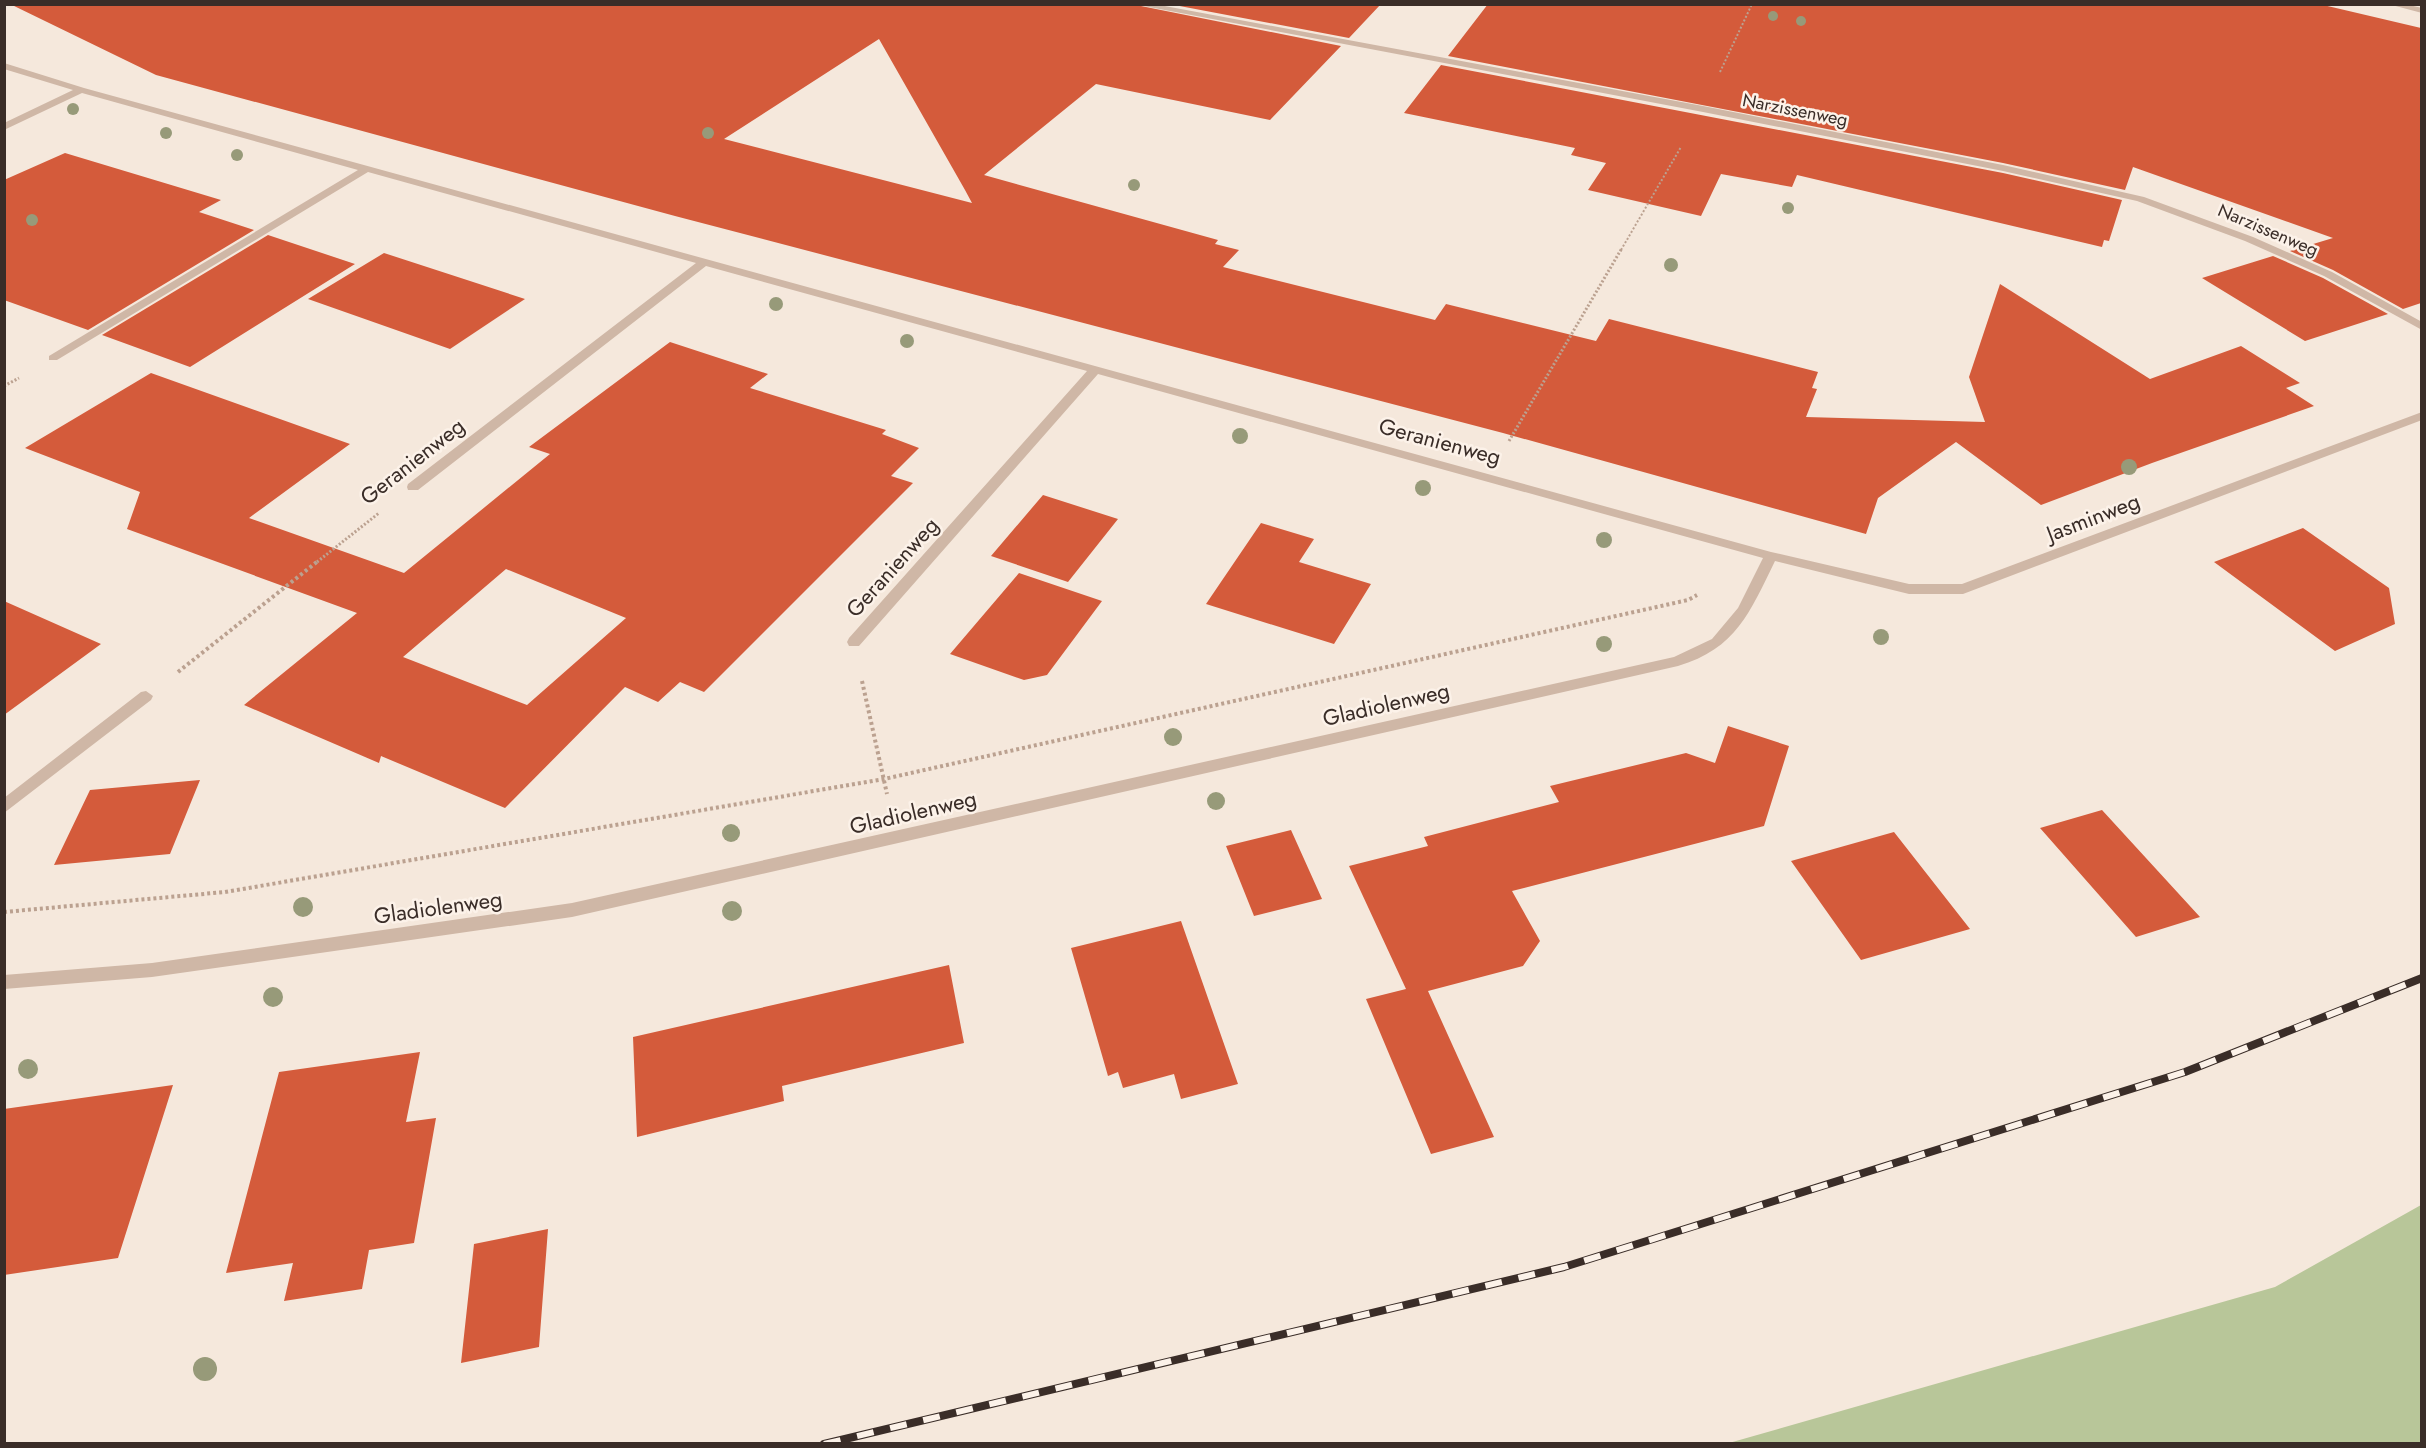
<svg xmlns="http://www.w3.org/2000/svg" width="2426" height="1448" font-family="Jost,sans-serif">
  <rect width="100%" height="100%" fill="#f5e8dc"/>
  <path fill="#b8c699" d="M2421,1205V1443H1729L2275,1287Z"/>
  <path fill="#d45b3b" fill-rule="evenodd" d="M10,4H1131L1341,46L1270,120L1096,84L984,175L1218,240L1215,244L1239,250L1223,267L1435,320L1446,304L1596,341L1609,319L1818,372L1812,388L1817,389L1806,417L1985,422L1969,377L2000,284L2150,379L2241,346L2300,383L2286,388L2314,406L2152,463L2041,505L1956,442L1878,498L1866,534L1503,433L675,216L156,75ZM879,39L965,190L972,203L724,139Z
    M1169,4H1381L1349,38Z
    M1488,4H2319L2421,28V303L2403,309L2333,270L2290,251L2333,238L2133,167L2125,190L2003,163L1448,56Z
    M1441,65L2003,173L2122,200L2109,241L2104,240L2102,247L1797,175L1792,187L1721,174L1701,216L1588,190L1606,163L1571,155L1575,148L1404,113Z
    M65,153L221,200L199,212L254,230L88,330L4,300V180Z
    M268,235L355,264L190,367L102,335Z
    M384,253L525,299L450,349L308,299Z
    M2273,256L2323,278L2388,314L2305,341L2202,278Z
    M670,342L768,374L750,388L886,430L882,434L919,448L891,476L913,483L704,692L680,682L658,702L625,687L505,808L381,756L379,763L244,705L357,613L127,529L140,492L25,448L151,373L350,444L249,518L404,573L550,454L529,447ZM506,569L626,618L527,705L403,657Z
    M1043,495L1118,519L1068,582L991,556Z
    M1261,523L1314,539L1299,562L1371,584L1334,644L1206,604Z
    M2303,528L2389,588L2395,624L2335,651L2214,562Z
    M1019,573L1102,601L1047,675L1024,680L950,654Z
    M4,601L101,644L4,715Z
    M1728,726L1789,746L1764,826L1512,891L1540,941L1523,966L1428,991L1494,1137L1431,1154L1366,999L1406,989L1349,866L1428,846L1424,837L1559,802L1550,786L1686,753L1715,763Z
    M200,780L170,854L54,865L90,790Z
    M2102,810L2200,917L2136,937L2040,828Z
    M1291,830L1322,899L1254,916L1226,846Z
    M1894,832L1970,929L1861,960L1791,861Z
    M1181,921L1238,1084L1181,1099L1174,1074L1123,1088L1118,1072L1108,1076L1071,948Z
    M949,965L964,1043L782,1086L784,1101L637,1137L633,1037Z
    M420,1052L406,1122L436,1118L414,1243L369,1250L362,1289L284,1301L293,1263L226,1273L279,1072Z
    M173,1085L118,1258L4,1275V1109Z
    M548,1229L539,1347L461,1363L474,1244Z"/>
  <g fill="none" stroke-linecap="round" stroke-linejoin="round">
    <path stroke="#bba190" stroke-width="2" stroke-dasharray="2 2" stroke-linecap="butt" d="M1720,72L1752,4
      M1621,250L1681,147"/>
    <path stroke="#bba190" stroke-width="3" stroke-dasharray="2 2" stroke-linecap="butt" d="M4,386L19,378
      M1509,441L1622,248
      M317,562L379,513"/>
    <path stroke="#bba190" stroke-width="4" stroke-dasharray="3 3" stroke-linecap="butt" d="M178,672L318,561
      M862,681L887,794
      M4,912L225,892L884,779L1688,600L1697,595"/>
    <path fill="#cfb7a6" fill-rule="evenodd" d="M1133,4H1154L1703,106L2003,165L2144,197L2253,237L2332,272L2422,322V330L2324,276L2245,241L2137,201L2003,171L1703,112Z
      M2388,4H2405L2422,8V13Z
      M4,63L84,88L1771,552L1909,584H1962L2422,412V420L1963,594H1909L1775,561C1750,612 1736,649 1678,666L572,917L152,977L4,989V975L152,963L572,903L1674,657L1712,639L1738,608L1763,558L1098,374L859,646H849L847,642L849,638L1087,371L706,266L418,490H408L407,487L408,484L696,263L368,172L57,360H49V356L358,170L82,93L4,130V123L73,90L4,69Z
      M146,691L153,696L151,700L4,813V798L141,692Z"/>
    <g stroke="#3a2d28" stroke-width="8">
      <path id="rail" d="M824,1444L1564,1267L2185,1072L2422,978"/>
    </g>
    <use href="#rail" stroke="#fcf2e9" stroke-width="6" stroke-dasharray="17" stroke-linecap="butt"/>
  </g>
  <g fill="#979a79">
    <circle cx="1773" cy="16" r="5"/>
    <circle cx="1801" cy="21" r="5"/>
    <circle cx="73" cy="109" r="6"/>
    <circle cx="166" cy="133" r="6"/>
    <circle cx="708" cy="133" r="6"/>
    <circle cx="237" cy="155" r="6"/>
    <circle cx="1134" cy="185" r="6"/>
    <circle cx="1788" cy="208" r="6"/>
    <circle cx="32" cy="220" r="6"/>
    <circle cx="1671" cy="265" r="7"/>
    <circle cx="776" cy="304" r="7"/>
    <circle cx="907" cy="341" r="7"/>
    <circle cx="1240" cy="436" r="8"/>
    <circle cx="2129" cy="467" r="8"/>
    <circle cx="1423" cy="488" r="8"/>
    <circle cx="1604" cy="540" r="8"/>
    <circle cx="1881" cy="637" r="8"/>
    <circle cx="1604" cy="644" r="8"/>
    <circle cx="1173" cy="737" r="9"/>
    <circle cx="1216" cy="801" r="9"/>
    <circle cx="731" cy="833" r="9"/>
    <circle cx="303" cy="907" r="10"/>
    <circle cx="732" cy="911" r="10"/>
    <circle cx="273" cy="997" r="10"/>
    <circle cx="28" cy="1069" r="10"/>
    <circle cx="205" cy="1369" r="12"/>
  </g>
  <g text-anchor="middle" stroke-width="5" stroke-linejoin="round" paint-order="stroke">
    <g font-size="18" fill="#3a2d28" stroke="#fcf2e9">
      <text transform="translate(1795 110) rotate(11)" y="6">Narzissenweg</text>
      <text transform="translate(2268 230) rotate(23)" y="6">Narzissenweg</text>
    </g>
    <g font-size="22" fill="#3a2d28" stroke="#fcf2e9">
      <text transform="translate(1440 441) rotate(15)" y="8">Geranienweg</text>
      <text transform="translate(412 461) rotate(-38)" y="8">Geranienweg</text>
      <text transform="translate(2093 517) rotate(-21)" y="8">Jasminweg</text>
      <text transform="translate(892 567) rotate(-48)" y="8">Geranienweg</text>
      <text transform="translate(1386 704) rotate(-13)" y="8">Gladiolenweg</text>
      <text transform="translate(913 812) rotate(-13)" y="8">Gladiolenweg</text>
      <text transform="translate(438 907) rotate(-8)" y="8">Gladiolenweg</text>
    </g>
  </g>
  <rect width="2426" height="1448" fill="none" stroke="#3a2d28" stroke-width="12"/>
</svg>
